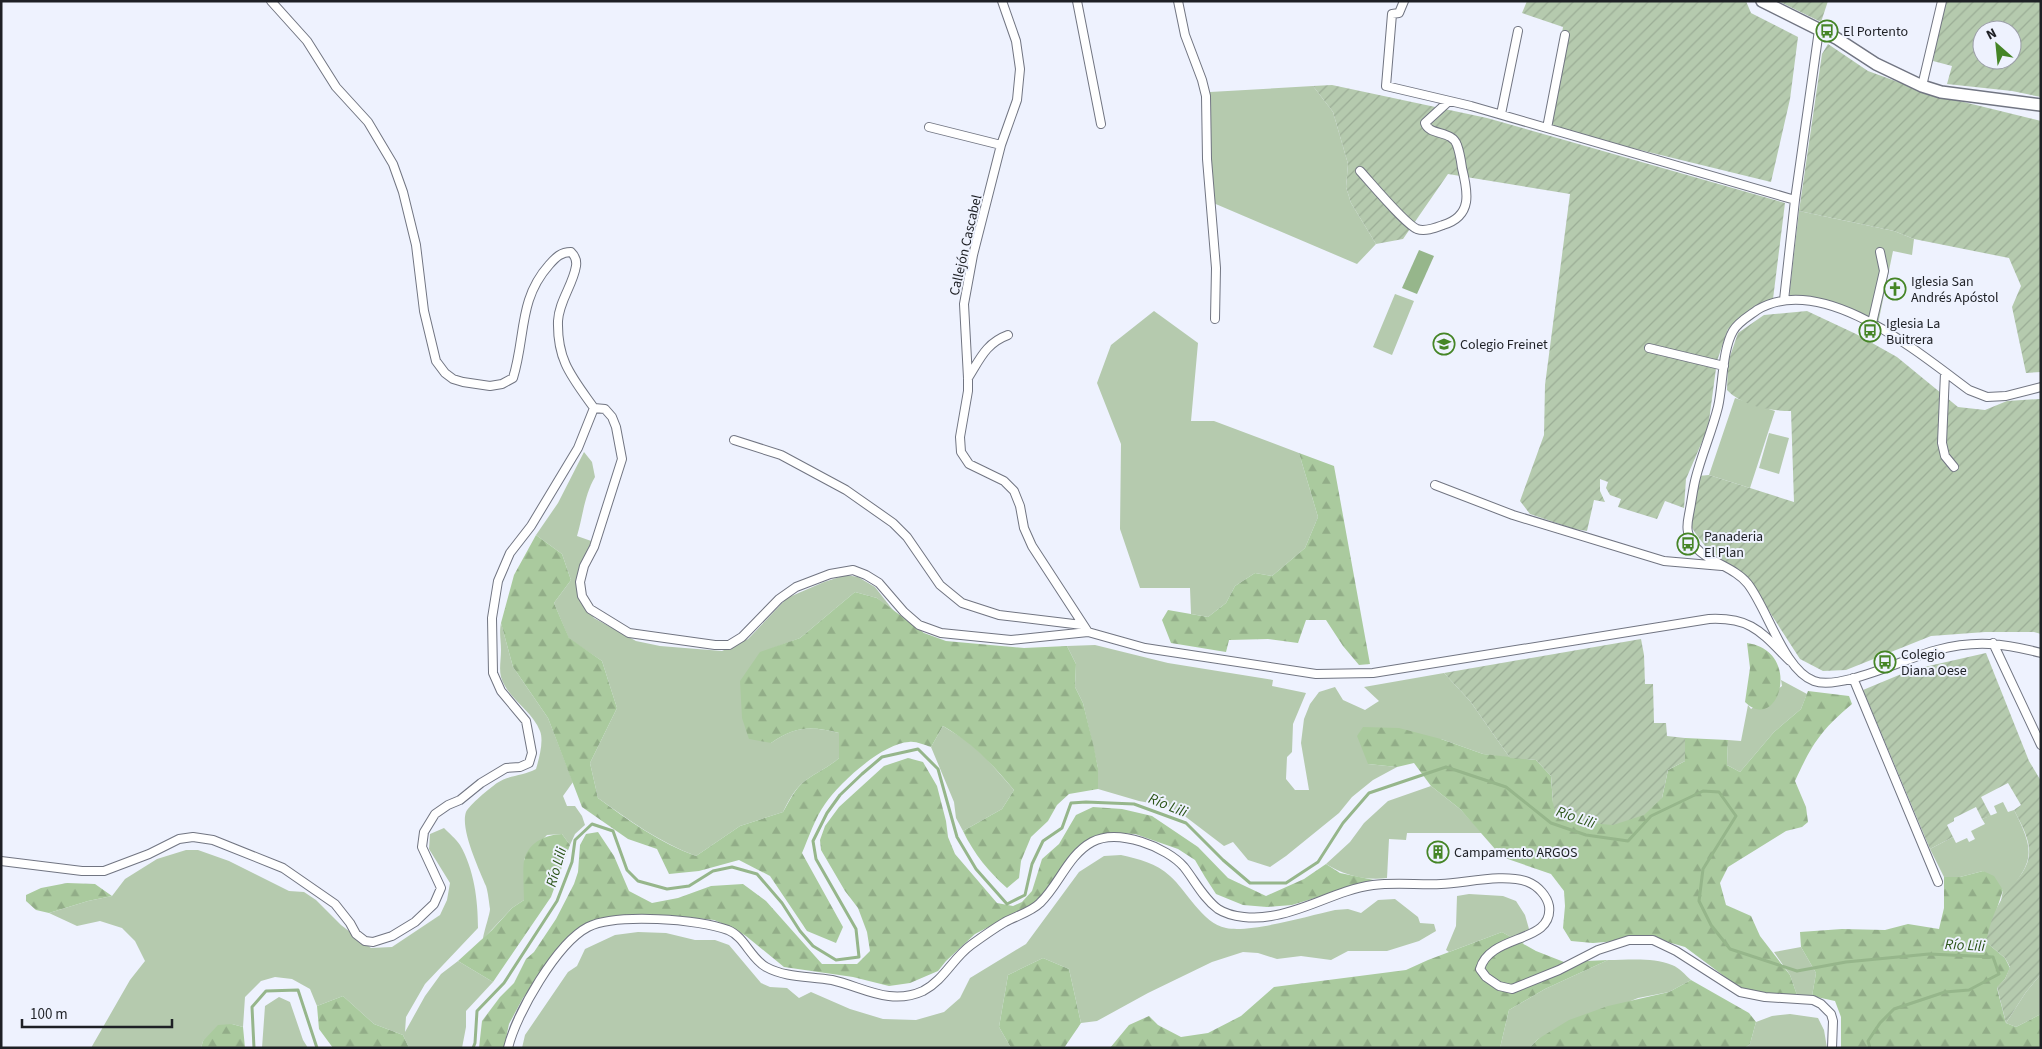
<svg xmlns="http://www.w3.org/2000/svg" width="2042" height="1049" font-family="'Source Sans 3',sans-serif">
  <defs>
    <pattern id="forest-firs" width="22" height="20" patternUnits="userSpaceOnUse" patternTransform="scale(1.25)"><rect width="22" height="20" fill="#aaca9e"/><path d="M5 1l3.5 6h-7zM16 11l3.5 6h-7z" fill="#92ad88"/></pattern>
    <pattern id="garden-furrows" width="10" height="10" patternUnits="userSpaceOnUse" patternTransform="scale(1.25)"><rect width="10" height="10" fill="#b5caae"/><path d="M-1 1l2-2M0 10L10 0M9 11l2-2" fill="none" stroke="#9bad96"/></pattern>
  </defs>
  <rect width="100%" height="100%" fill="#eef2fe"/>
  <path fill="#b5caae" d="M1313,86L1333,112L1348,164L1346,187L1351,203L1376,244L1357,264L1211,202L1210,92Z
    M1799,211L1894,231L1914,239L1912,255L1893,251L1878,324L1841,306L1817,298L1789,297Z
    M1395,294L1414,301L1392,355L1373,347Z
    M1154,311L1198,343L1191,421H1214L1299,453L1318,517L1305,548L1272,576L1255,573L1235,586L1226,603L1208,617L1191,614L1190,588H1140L1120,529L1121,444L1097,383L1111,345Z
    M1735,398L1775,411L1750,488L1709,475Z
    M1769,433L1789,438L1779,474L1759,468Z
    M584,452L592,462L595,477C584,496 583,516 577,536L594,542L578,578V594L594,618L636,641L660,646L722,651L748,639L787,598L824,582L846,575L858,577L875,587L896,614L877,598L855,592L800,638L760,653L771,743C796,726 810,726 839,733V758C829,767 817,772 806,780C795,788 789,800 783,812L740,826L696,856C659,842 630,821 598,798L590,763L617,708L602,661L569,639L554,603L571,580L562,554L536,535L558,503Z
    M501,623L513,667L548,718L573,782L563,796L567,806H575L582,816L585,825L575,834L570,845L562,834L547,835L524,859V900L512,908L483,939C484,931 490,914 490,909C489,902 488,892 486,886C479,869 460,829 466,812C469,805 490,788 497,783C509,775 523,776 536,769C539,759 544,741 540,731C532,710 507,698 501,677C499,669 501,659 501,650C501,640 499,633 501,623Z
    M1095,645L1168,663L1273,680L1272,686L1306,693L1293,724L1292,752L1287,757L1286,779L1295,790H1309L1301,743L1304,719L1310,704L1319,692L1335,687L1343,700L1365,710L1379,701L1364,687L1444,673L1470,701L1510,758L1483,754L1441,739L1368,764L1397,767L1373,780L1352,797L1339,813L1286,856L1270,867L1248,860L1233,842L1224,846L1182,814L1166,806L1139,801L1098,789V768L1083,703L1075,687L1076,664L1067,646Z
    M1781,680L1807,694L1801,709L1774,732L1740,772L1727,765L1728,740L1741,741L1748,705L1751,709L1782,686Z
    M943,726L967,741L985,757L1014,790L1002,809L963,831L956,818L954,802L931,747Z
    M1431,786L1460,809L1482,833H1407L1406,840L1389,839L1387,878C1365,881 1344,875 1326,864L1350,842L1364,823L1388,801Z
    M2003,802L2008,812L2014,810C2037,855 2033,862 2001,901L2003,890L1983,871L1960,877H1944L1930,849L1953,837L1956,843L1967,838L1969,842L1975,839L1971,831L1985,824L1982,819L1997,813L1994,806Z
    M444,828C449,833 456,839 460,845C474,869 478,900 478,928L425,984L406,1017L405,1032L425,996L441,974L458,961L493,982L466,1011V1027L462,1048H409L403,1035L374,1024L343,996L317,1006L310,989L292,979L275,977L261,981L245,997L243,1027L232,1024L203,1041L201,1048H91L130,980L145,961L135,941L122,928L100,921L77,926L49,913L88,901L112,896L125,879L157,859L186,850H198L229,861L289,891L304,892L316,900L341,925L371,948L392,947L440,915L447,900L450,883L429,849L430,834Z
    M1121,855C1139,859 1156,863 1170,876C1187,891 1202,923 1226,928C1251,933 1308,916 1335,910L1348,909L1361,913L1378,900L1395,899L1418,917L1420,923L1434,924L1436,931L1419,941L1387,951H1348L1331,960L1301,956L1277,959L1258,953L1243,952L1212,962L1148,993L1097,1021L1081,1023L1069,969L1043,958L1008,975L999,1027L1011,1048H522L525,1035L568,972L577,966L585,949L615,935L638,932L666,933L695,940H715L729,945L761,983L770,987L787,988L799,998L811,992L850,1009L883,1019L916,1020L944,1012L960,998L970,978L1026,944L1079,872L1104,856Z
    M1469,894L1503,896L1516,901L1525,915L1529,929L1523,944L1502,932L1449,952L1446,950L1456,926L1457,896Z
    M1801,947L1816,973L1812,996L1797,995L1790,975L1774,952Z
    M1608,960C1628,960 1653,957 1672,965C1680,968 1685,975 1691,980L1669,992L1638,998L1538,1039L1529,1048H1500L1509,1010L1545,989Z
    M2041,974V1014L2016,1027L2006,1023L2026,992Z
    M279,997L290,1002L303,1040L308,1048H262L265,1006Z
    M1790,1014L1818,1018L1824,1030L1827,1048H1745L1750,1044L1756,1022L1772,1016Z"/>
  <path fill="url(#forest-firs)" d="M1299,453L1334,466L1370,664L1359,665L1343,646L1326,620H1306L1298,643L1268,639L1229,640L1226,652L1171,643L1162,620L1168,610L1208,617L1226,603L1235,586L1255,573L1272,576L1305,548L1318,517Z
    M536,535L562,554L571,580L554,603L569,638L602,661L617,708L590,763L598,798C629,821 660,843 696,856L740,826L783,812C790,800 795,788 806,780C817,772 829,767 839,758V733C811,726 796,726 771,743L749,739L742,718L740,681L760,652L800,638L855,592L877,598L924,633L946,641L1024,648L1067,646L1076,664L1075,687L1083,703L1094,748L1098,768V789L1069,794L1057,805L1048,821L1031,837L1021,861L1019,878L1007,888C989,872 974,854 963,831L1002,809L1014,790C990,762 975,745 943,726L931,747C924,745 916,741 909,742C883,743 839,783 825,804C815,818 809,837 802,853L843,927L836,943L807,931L770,876L739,860L699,871L669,874L657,849L628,839L582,807L548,718L513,667L501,623L514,575Z
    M1747,643C1804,651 1778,735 1745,702L1750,668Z
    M1808,691L1849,696L1852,704C1821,730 1812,744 1795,781L1806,807L1808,822L1802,827L1786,831L1728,867L1720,883L1726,905L1751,916L1760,936L1790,975L1797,995H1762L1740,988L1685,947L1654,938L1593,943L1571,941L1563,928L1565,906L1564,891L1551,874L1502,857L1460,809L1431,786L1414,763L1397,767L1368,764L1357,736L1363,727L1399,728L1441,739L1483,754L1536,760L1551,776L1553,803L1662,798L1668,770L1685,761V738L1728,740L1727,765L1740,772L1774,732L1801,709Z
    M908,758L923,762L937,786L946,821L948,837L955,854L997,903L1013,906L1022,902L1032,891L1042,859L1059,844L1076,815L1093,807L1122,809L1152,816L1198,847L1228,878L1266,896L1304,879L1326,864L1340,873L1374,880L1292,905L1267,907L1243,905L1216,894L1205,877L1195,860L1178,849L1135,834L1113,833L1077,856L1039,901L975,934L946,961L938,971L910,983L889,986L853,977L784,967L746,936L731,927L714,920L677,916L617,918L585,930L538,979L523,998L509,1024L504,1048H479L482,1021L500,997L514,983L526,959L534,952L556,919L574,884L578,872L580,845L586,834L598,832L614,856L629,891L652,903L678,898L711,886L743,884L766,901L822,964H857L870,951L867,932L858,908L845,891L821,850L820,840L825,826L839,807L884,766Z
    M562,834L570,845L551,897L493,982L458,961L492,930L512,908L524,900C524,891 522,863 525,857C531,841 546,835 562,834Z
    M1983,871L1994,876L2003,890L1986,942L2005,958L2010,968L2005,979L1997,988L2006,1023L2016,1027L2041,1014V1048H1841V1017L1835,1001L1812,996L1816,973L1801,947L1800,932L1842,929L1885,930L1908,924L1939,929L1944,908V877H1960Z
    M67,883L95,884L112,896L88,901L49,913L36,910L26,901V895L41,888Z
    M1502,932L1536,951L1564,962L1608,960L1545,989L1509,1010L1500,1048H1110L1129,1025L1149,1016L1158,1025L1181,1037L1208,1033L1241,1016L1274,987L1406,970L1428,960Z
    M1043,958L1069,969L1081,1023L1064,1048H1011L999,1027L1008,975Z
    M1691,980L1749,1013L1756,1022L1750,1044L1745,1048H1529L1538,1039L1569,1020L1608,1006L1669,992Z
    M343,996L374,1024L403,1035L409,1048H333L319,1029L317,1006Z
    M232,1024L243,1027L245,1048H201L203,1041L218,1025Z"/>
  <path fill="url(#garden-furrows)" fill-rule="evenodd" d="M1527,1H1746L1751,13L1798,37L1790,99L1771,182L1546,127L1563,27L1522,13Z
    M1778,1H1828L1821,22Z
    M1945,1H2041V97L2012,91L1947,84L1952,66L1933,61ZM1982,30H2012V60H1982Z
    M1828,44L1868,71L1931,94L2041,121V372L2026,373L2012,307L2021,286L2009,258L1914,239L1894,231L1799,211L1822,54Z
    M1332,85L1487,118L1785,203L1773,299L1749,310L1728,329L1717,361L1708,428L1686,479L1684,508L1665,501L1657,519L1618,507L1621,499L1610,495L1606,488L1608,482L1600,479V491L1605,502L1594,500L1587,531L1574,529L1530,514L1520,501L1544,435L1545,385L1570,194L1448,174L1403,239L1376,244L1351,203L1346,187L1348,164L1333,112L1313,86Z
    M1807,311L1856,334L1897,357L1958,407L1985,410L2007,401L2040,399L2041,397V634L2034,632H1985L1931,636L1846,670L1823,671L1800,659L1747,577L1708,550L1696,534L1690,525L1698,476L1709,475L1794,502L1791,411C1770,411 1742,406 1727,390L1728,362L1738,333L1764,315Z
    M1641,639L1644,655L1645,684H1653L1654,723H1666L1667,736L1685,738V761L1668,770L1662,798L1644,815L1613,825L1589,823L1556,815L1553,803L1551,776L1536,760L1510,758L1470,701L1444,673Z
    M1986,653L2029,761L2041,781V974L2026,992L2006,1023L1997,987L2005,979L2010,967L2005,958L1986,942C1989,928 1993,914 2000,902C2010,885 2031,871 2029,849C2028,835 2020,822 2014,810L2021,805L2008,783L1981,797L1991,816L1982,819L1976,807L1954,818V821L1947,825L1953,837L1930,849L1863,690L1911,670Z"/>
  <path fill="#96b68b" d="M1419,250L1434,256L1417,294L1402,288Z"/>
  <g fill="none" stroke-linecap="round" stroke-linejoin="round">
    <path stroke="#96b68b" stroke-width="3" d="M254,1048L252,1007L266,991L298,990L317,1048
      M473,1048L475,1043L477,1011L504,983L557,901L572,862L575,840L592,824L613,831L627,870L638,881L667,889L689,886L713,871L732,867L757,874L782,903L800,931L813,946L836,960L859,957L856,929L816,859L813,841L827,813L840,795L862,774L882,757L918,749L938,769L957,837L976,869L1007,904L1025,895L1032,864L1043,841L1062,828L1071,803L1086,802L1134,804L1186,823L1223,860L1250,883H1286L1318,862L1343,823L1369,793L1446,767L1506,787L1551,823L1586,835L1628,841L1651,816L1703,791L1719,792L1736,816L1703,869L1699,901L1711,925L1730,949L1797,971L1846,962L1929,954L1993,957L1999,974L1969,990L1945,992L1894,1009L1880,1023L1868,1041L1870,1048"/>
    <g stroke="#717582" stroke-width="10">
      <path id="street" d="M271,1L307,41L336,87L368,122L393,164L403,192L416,245L424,311L436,361L445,373L453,379L463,382L490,386L502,384L513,378C526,336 518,300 549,265C556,257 561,252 571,252C575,256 577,260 576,266C573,285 559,301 558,321C557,361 572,377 594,408L605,409L612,417L616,427L622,459L594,547L584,566L580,582L582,596L590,609L629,633L715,645H729L742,637L779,599L796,587L830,574L853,570L866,575L879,583L904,612L919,625L941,633L1011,640L1088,632L1145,648L1316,674L1373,673L1709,619C1752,617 1762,633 1790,661
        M1002,1L1016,41L1020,69L1017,100L1001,145L973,255L964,304L968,378V391L960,437L961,452L969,464L1004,481L1014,491L1020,506L1024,528L1032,546L1088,632
        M1077,1L1101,124
        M1178,1L1185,35L1202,80L1206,96L1207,159L1216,268L1215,319
        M1404,1L1399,13L1392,14L1386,86L1471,106L1795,200
        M1922,86L1942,1
        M1501,114L1518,31
        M929,127L1001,145
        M1547,128L1565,35
        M1360,171C1371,183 1405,224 1417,229C1425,232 1435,228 1443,225C1473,216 1468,192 1462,168C1461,161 1460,153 1457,145C1452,130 1429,136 1425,123L1449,101
        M1784,300L1795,200L1819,30
        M1872,323L1884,271L1880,252
        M1649,348L1724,366
        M1945,373L1942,443L1945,456L1954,467
        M968,378C980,359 986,343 1008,335
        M2041,387L2006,396L1987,397L1969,390C1919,353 1822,271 1757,310C1749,316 1738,322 1733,331C1722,350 1723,386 1718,407C1712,431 1702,454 1696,477C1693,488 1692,499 1690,509C1689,516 1686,525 1688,532C1694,561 1732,563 1748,584C1768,610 1784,670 1814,681C1840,691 1908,657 1937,650C1975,640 2003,643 2041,653
        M734,440L781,455L846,490L893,523L907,537L940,585L962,603L999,615L1082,625
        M1435,485L1513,515L1664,561L1722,566
        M1993,643L2041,745
        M1853,678L1938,882
        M1,861L82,871H104L149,854L179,839L193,837L213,840L283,868L335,904L350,923L356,934L365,941L373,942L392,936L415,922L434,904L441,888L422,847L424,832L435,814L448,805L460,800L481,783L506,768L520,767L529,763L532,753L526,721L501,691L493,673L492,618L498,581L510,553L531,526L578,448L594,408
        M508,1048C516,1014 557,943 588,927C616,913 699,919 728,930C745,937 750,958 766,967C786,978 810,976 832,980C863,987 890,1006 923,991C944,980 953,958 971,945C982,937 993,929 1005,922C1016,916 1031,912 1040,903C1059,885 1068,855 1092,842C1118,828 1167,847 1184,867C1195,881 1204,899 1218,909C1232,918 1255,919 1271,916C1306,911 1337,890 1373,885C1395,882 1419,885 1441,884C1466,883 1504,873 1528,882C1538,886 1547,896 1549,906C1554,944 1490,933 1480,969L1486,977L1499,986L1512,989L1559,970L1598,950L1629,940H1653L1676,951L1740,992L1765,997L1813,1000L1821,1004L1831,1014L1833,1021L1832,1048"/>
    </g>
    <g stroke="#717582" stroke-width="14">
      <path id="secondary" d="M1762,1L1836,38L1876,64L1922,86L1941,92L2041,105"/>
    </g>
    <use href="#street" stroke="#fff" stroke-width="8"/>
    <use href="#secondary" stroke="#fff" stroke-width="11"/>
  </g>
  <defs>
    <g id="bus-ring" transform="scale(1.125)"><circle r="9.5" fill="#eef2fe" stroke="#458526" stroke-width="1.5"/><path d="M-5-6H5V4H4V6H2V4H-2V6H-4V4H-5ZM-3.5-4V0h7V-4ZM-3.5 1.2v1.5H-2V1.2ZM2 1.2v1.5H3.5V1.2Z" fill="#458526"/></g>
    <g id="church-ring" transform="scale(1.125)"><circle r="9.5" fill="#eef2fe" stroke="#458526" stroke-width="1.5"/><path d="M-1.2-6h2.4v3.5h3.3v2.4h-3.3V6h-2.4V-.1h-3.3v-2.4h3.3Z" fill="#458526"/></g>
    <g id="school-ring" transform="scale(1.125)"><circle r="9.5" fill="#eef2fe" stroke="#458526" stroke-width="1.5"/><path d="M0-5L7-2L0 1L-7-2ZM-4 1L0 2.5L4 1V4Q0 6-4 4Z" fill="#458526"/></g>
    <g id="building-ring" transform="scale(1.125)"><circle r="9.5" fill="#eef2fe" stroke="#458526" stroke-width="1.5"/><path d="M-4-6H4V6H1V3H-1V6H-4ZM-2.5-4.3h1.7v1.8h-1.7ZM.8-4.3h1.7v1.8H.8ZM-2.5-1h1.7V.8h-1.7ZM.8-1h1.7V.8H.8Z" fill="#458526"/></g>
  </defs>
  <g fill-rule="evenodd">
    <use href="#bus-ring" x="1827" y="31"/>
    <use href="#church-ring" x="1895" y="289"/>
    <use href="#bus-ring" x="1870" y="331"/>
    <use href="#school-ring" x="1444" y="344"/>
    <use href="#bus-ring" x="1688" y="544"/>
    <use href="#bus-ring" x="1885" y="662"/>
    <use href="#building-ring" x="1438" y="852"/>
  </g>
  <g text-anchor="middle" stroke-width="4" stroke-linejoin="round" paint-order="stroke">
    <g font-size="14" fill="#1e2025" stroke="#eef2fe" text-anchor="start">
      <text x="1843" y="36">El Portento</text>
      <text x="1911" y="286">Iglesia San<tspan x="1911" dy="16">Andrés Apóstol</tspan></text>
      <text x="1886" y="328">Iglesia La<tspan x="1886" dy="16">Buitrera</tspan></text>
      <text x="1460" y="349">Colegio Freinet</text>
      <text x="1704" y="541">Panaderia<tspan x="1704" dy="16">El Plan</tspan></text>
      <text x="1901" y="659">Colegio<tspan x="1901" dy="16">Diana Oese</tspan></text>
      <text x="1454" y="857">Campamento ARGOS</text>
    </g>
    <g font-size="14" fill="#1e2025" stroke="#eef2fe">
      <text transform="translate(965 245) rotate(-77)" y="5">Callejón Cascabel</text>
    </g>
    <g font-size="15" font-style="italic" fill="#2c5519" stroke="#eef2fe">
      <text transform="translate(1168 805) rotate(22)" y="5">Río Lili</text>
      <text transform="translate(1576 817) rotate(19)" y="5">Río Lili</text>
      <text transform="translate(556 867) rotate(-74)" y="5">Río Lili</text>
      <text transform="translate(1965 945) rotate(3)" y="5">Río Lili</text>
    </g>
  </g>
  <rect width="2042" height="1049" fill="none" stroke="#1e2025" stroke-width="5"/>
  <g transform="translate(1997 45) rotate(333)"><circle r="24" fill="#eef2fe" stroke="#9b9ea7"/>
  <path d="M0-4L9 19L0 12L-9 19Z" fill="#458526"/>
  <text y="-8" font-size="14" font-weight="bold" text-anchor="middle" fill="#1e2025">N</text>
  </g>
  <path d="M22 1019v8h150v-8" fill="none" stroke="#1e2025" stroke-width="2.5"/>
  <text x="30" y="1019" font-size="15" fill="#1e2025" stroke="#eef2fe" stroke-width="4" paint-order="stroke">100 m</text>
</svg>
